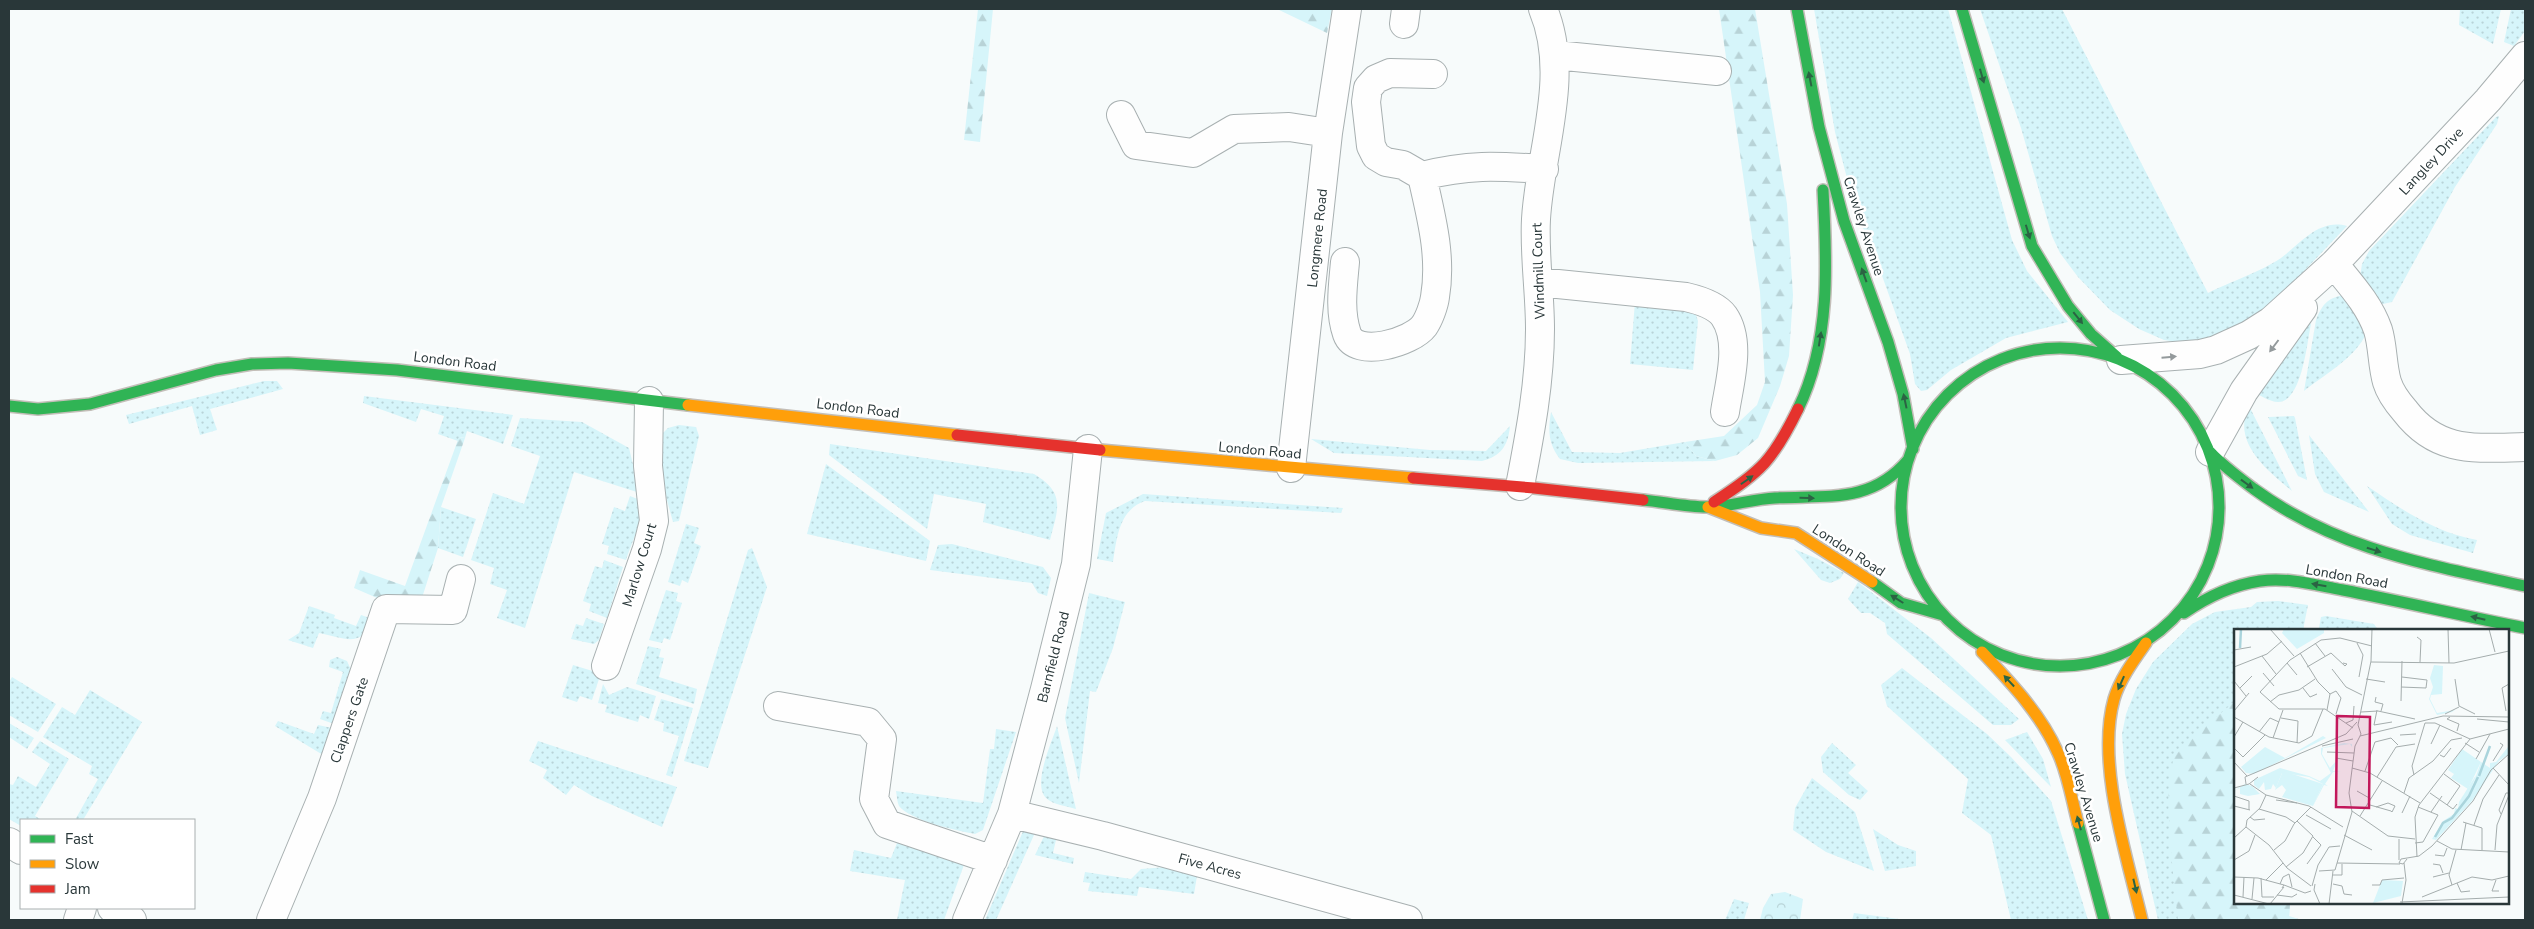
<svg xmlns="http://www.w3.org/2000/svg" width="2534" height="929" font-family="'Nunito Sans',sans-serif">
  <defs>
    <pattern id="grass-dots" width="8" height="8" patternUnits="userSpaceOnUse" patternTransform="scale(1.25)"><rect width="8" height="8" fill="#d6f5fa"/><path d="M2 2h.1M6 6h.1" fill="none" stroke="#b8d3d7" stroke-width="1.8" stroke-linecap="round"/></pattern>
    <pattern id="forest-firs" width="22" height="20" patternUnits="userSpaceOnUse" patternTransform="scale(1.25)"><rect width="22" height="20" fill="#d6f5fa"/><path d="M5 1l3.5 6h-7zM16 11l3.5 6h-7z" fill="#b8d3d7"/></pattern>
    <pattern id="park-crowns" width="20" height="18" patternUnits="userSpaceOnUse" patternTransform="scale(1.25)"><rect width="20" height="18" fill="#d6f5fa"/><path d="M2 6a3 3 0 1 1 6 0M12 15a3 3 0 1 1 6 0" fill="none" stroke="#b8d3d7"/></pattern>
  </defs>
  <rect width="100%" height="100%" fill="#f7fbfb"/>
  <path fill="url(#grass-dots)" d="M1814,9H1948L2012,240L2027,271L2068,322L2006,338L1951,370L1927,390L1921,391L1915,384L1910,354L1875,256L1855,209L1835,132Z
    M1980,9H2062L2208,293C2228,283 2264,270 2281,258C2300,244 2319,218 2347,226L2264,313L2217,340L2184,343L2164,340L2139,329L2110,310L2078,277L2060,253L2052,236L2021,128Z
    M2460,9H2501L2493,44L2459,25Z
    M2511,9H2525V31L2514,46L2504,42Z
    M2499,116L2497,124L2455,187L2392,302L2383,304L2378,302L2360,277L2362,264L2369,251L2496,117Z
    M2344,295L2368,329C2359,356 2325,374 2304,391L2316,320C2322,305 2327,298 2344,295Z
    M1635,302L1695,312L1698,321L1693,370L1630,364Z
    M2308,322L2311,324C2307,342 2302,402 2278,402C2270,402 2260,395 2253,392Z
    M264,381H277L283,389L210,409L217,430L200,435L192,406L129,424L126,415Z
    M364,396L513,415L503,444L467,431L465,438L460,437L458,441L438,434L444,416L421,409L416,422L363,403Z
    M2249,406L2292,491C2267,470 2231,442 2249,406Z
    M1551,412L1572,452L1620,453L1685,442L1696,456L1715,461L1578,463L1560,459C1548,444 1548,430 1551,412Z
    M2294,416L2295,418L2307,480L2298,476L2268,417Z
    M520,418L582,422L629,448L640,493L574,472L525,628L497,618L507,590L490,584L494,568L471,560L493,493L524,504L540,456L511,446Z
    M679,425L696,427L699,436L679,521L673,522L658,468L660,436L668,428Z
    M1510,426C1508,446 1501,456 1482,461L1334,453L1311,439L1430,450L1486,451Z
    M2309,435L2369,512L2324,492L2315,474Z
    M830,444L1034,474C1066,493 1058,509 1050,540L983,522L986,504L934,494L927,529L829,455Z
    M826,464L930,541L926,561L807,534Z
    M2367,486C2401,509 2436,533 2477,540L2473,553L2410,535L2392,524Z
    M1143,494L1343,508L1341,513L1145,501C1119,510 1117,537 1113,562L1097,559L1106,513Z
    M630,496L640,500C644,520 632,541 626,560L607,554L609,546L602,544L614,507L625,511Z
    M441,507L476,519L463,557L438,548Z
    M686,524L699,528L694,543L701,546L688,583L682,580L680,586L668,582Z
    M952,544L1043,567L1051,578L1047,596L1038,593L1032,583L930,570L938,545Z
    M752,548L767,587L708,768L684,761L748,550Z
    M1794,549L1818,559L1844,573L1840,579L1830,583L1821,580Z
    M604,560L623,567L607,618L589,611L591,604L583,601L595,566L602,568Z
    M1858,582L1931,638L2019,719L2011,725H1993L1887,634L1885,623L1870,613H1861L1848,599Z
    M666,590L678,593L676,601L682,603L670,640L664,638L662,643L649,640Z
    M1089,593L1125,602L1113,648L1096,692L1090,691L1079,783L1065,718Z
    M2278,601L2308,605L2303,630H2235V903H2290L2289,916L2302,920H2158L2125,774L2122,734L2126,714L2136,689L2153,662L2192,624L2215,612L2251,607L2257,602Z
    M309,606L335,615L334,618L356,626L361,615L373,619C361,649 345,638 319,633L313,648L288,640L299,633Z
    M2326,616L2374,624L2378,630L2319,628L2321,617Z
    M586,618L604,624L599,640L594,644L571,639L576,624L583,626Z
    M648,646L661,649L659,657L664,658L659,677L697,689L694,704L636,684Z
    M337,657L347,661L352,672L334,724L320,719L323,711L331,713L343,672L329,667L330,660Z
    M573,665L599,673L600,676L592,700L580,696L577,702L562,697Z
    M1902,668L1987,734L2011,757L2051,801L2088,920H2011L1991,835L1962,813L1968,779L1887,706L1881,685Z
    M12,677L56,704L38,732L9,715V682Z
    M603,684L609,695L627,687L656,696L649,719L640,715L638,722L605,712L607,705L598,703Z
    M90,690L142,722L83,820H75L98,779L89,774L92,766L43,737L62,707L75,715Z
    M661,699L693,708L672,777L666,775L679,736L663,731L664,723L654,720Z
    M278,721L314,734L318,725L332,728L323,755L275,726Z
    M9,723L34,738L27,749L9,737Z
    M1057,726L1076,809C1067,806 1053,805 1046,798C1032,784 1052,742 1057,726Z
    M996,729L1016,732L983,830L975,834C958,831 909,820 899,806C897,802 897,796 896,791L983,803L990,749H994Z
    M2027,732L2043,759L2051,787L2005,740Z
    M40,741L69,759L35,816L42,820H21V826L9,819V784L13,785L18,776L36,787L50,764L32,752Z
    M538,741L677,787L662,827L592,796L574,785L566,795L543,778L547,770L529,761Z
    M1832,743L1856,765L1848,773L1868,791L1860,800L1849,795L1823,772L1821,757Z
    M1812,778L1855,812L1874,871L1826,852L1793,830L1795,808Z
    M1027,822L1038,826L996,920H985Z
    M1873,829L1898,845L1916,851V866L1885,871Z
    M1047,830L1058,831L1053,853L1074,858L1073,864L1035,855Z
    M907,840L965,862L944,920H897L905,880L850,871L854,850L891,858L897,843Z
    M1167,867L1197,876L1194,894L1139,887L1137,896L1088,891L1090,883L1083,882L1085,872L1131,879L1141,869Z
    M1734,899L1749,903L1744,920H1725Z
    M1854,913L1899,919L1900,920H1852Z"/>
  <path fill="url(#forest-firs)" d="M978,9H993L980,142L964,140Z
    M1277,9H1332L1327,33Z
    M1719,9H1755L1787,204L1793,295L1789,356L1780,386L1758,438L1737,455L1715,461L1696,456L1685,442L1724,436L1757,405L1765,382L1760,292Z
    M459,437L465,438L441,507L438,548L420,604H391L354,588L360,570L405,586Z
    M2292,622L2304,626L2303,630H2270L2273,623Z
    M2235,701V903H2290L2289,920H2178C2175,886 2161,787 2174,759C2180,744 2221,714 2235,701Z"/>
  <path fill="url(#park-crowns)" d="M1785,892L1803,899L1800,920H1760L1763,908L1771,894Z"/>
  <g fill="none" stroke-linecap="round" stroke-linejoin="round">
    <g stroke="#a8b0b1" stroke-width="30">
      <path id="street" d="M1404,24L1406,9
        M1555,55L1717,71
        M1121,115L1136,145L1193,153L1234,129L1289,127L1328,133
        M1422,176L1403,165L1386,162L1376,156L1371,146L1366,102L1368,88L1376,79L1390,73L1433,74
        M1345,262C1343,285 1339,311 1347,334C1356,359 1412,342 1424,326C1429,319 1434,305 1435,297C1442,256 1431,216 1422,176C1468,164 1497,166 1544,169
        M2334,264C2350,284 2369,304 2378,330C2383,346 2382,365 2387,382C2390,392 2398,403 2405,411C2438,454 2476,448 2525,447
        M1538,282L1686,297C1699,300 1716,305 1724,316C1742,342 1729,384 1725,412
        M2121,360L2200,354L2216,350L2249,335L2271,321L2334,264L2488,100L2525,56
        M2210,452L2244,391L2303,308
        M1291,468L1328,133L1347,9
        M1520,486C1530,434 1540,382 1540,329C1540,292 1534,255 1536,219C1540,150 1571,76 1543,9
        M606,666L647,549L654,521L648,466L649,401
        M778,706L868,722L882,739L874,799L887,824L993,860
        M1012,814L1103,836L1408,920
        M9,842L21,850
        M112,908L132,920
        M78,920L82,908
        M271,920L322,798L386,609L453,610L461,579
        M967,920L1012,814L1045,689L1076,564L1088,449"/>
    </g>
    <g stroke="#c3beb8" stroke-width="14">
      <path id="fast" d="M1797,9L1819,127L1844,221L1888,342L1903,394L1913,449
        M1962,9L2032,246L2068,306L2091,334L2117,357
        M1901 507a159 159 0 1 1 318 0a159 159 0 1 1-318 0Z
        M9,406L38,409L90,404L216,370L252,364L288,363L397,370L688,405
        M1798,409C1831,342 1827,262 1823,190
        M2210,452C2223,466 2238,477 2254,489C2338,550 2426,564 2525,586
        M1643,500C1664,502 1686,507 1707,507C1730,507 1752,499 1775,498C1826,495 1871,504 1908,460
        M1872,582L1901,603L1943,615
        M2184,613C2207,597 2232,585 2260,581C2288,577 2315,585 2343,590C2404,602 2464,616 2525,628
        M2078,823L2104,920"/>
    </g>
    <g stroke="#c3beb8" stroke-width="14">
      <path id="slow" d="M688,405L957,435
        M1100,450L1413,478
        M1708,507L1761,528L1796,533L1872,582
        M1982,652C2011,683 2041,714 2058,753C2068,774 2072,801 2078,823
        M2142,920C2127,857 2096,763 2114,699C2120,679 2134,660 2146,643"/>
    </g>
    <g stroke="#c3beb8" stroke-width="14">
      <path id="jam" d="M957,435L1100,450
        M1413,478L1534,488L1643,500
        M1714,502C1762,471 1773,460 1798,409"/>
    </g>
    <use href="#street" stroke="#fefefe" stroke-width="28"/>
    <use href="#fast" stroke="#30b455" stroke-width="11"/>
    <use href="#slow" stroke="#ff9f0a" stroke-width="11"/>
    <use href="#jam" stroke="#e5322d" stroke-width="11"/>
  </g>
  <defs><path id="oneway-solid" d="M-6-.8H1V-3.2L6.5 0L1 3.2V.8H-6Z" transform="scale(1.25)"/></defs>
  <g fill="#2b6343">
    <use href="#oneway-solid" transform="translate(1982 76) rotate(74)"/>
    <use href="#oneway-solid" transform="translate(1810 79) rotate(-101)"/>
    <use href="#oneway-solid" transform="translate(2028 232) rotate(73)"/>
    <use href="#oneway-solid" transform="translate(1864 275) rotate(-110)"/>
    <use href="#oneway-solid" transform="translate(2078 318) rotate(51)"/>
    <use href="#oneway-solid" transform="translate(1820 339) rotate(-81)"/>
    <use href="#oneway-solid" transform="translate(1905 401) rotate(-102)"/>
    <use href="#oneway-solid" transform="translate(1747 480) rotate(-35)"/>
    <use href="#oneway-solid" transform="translate(2247 484) rotate(36)"/>
    <use href="#oneway-solid" transform="translate(1807 498) rotate(1)"/>
    <use href="#oneway-solid" transform="translate(2374 550) rotate(17)"/>
    <use href="#oneway-solid" transform="translate(2319 585) rotate(-170)"/>
    <use href="#oneway-solid" transform="translate(1897 599) rotate(-148)"/>
    <use href="#oneway-solid" transform="translate(2478 618) rotate(-167)"/>
    <use href="#oneway-solid" transform="translate(2009 681) rotate(-133)"/>
    <use href="#oneway-solid" transform="translate(2121 683) rotate(114)"/>
    <use href="#oneway-solid" transform="translate(2079 823) rotate(-105)"/>
    <use href="#oneway-solid" transform="translate(2135 886) rotate(77)"/>
  </g>
  <g fill="#949a9c">
    <use href="#oneway-solid" transform="translate(2274 346) rotate(127)"/>
    <use href="#oneway-solid" transform="translate(2169 357) rotate(-5)"/>
  </g>
  <g text-anchor="middle" stroke-width="5" stroke-linejoin="round" paint-order="stroke">
    <g font-size="14" fill="#293739" stroke="#fff">
      <text transform="translate(2431 161) rotate(-47)" y="5">Langley Drive</text>
      <text transform="translate(1864 226) rotate(72)" y="5">Crawley Avenue</text>
      <text transform="translate(1317 238) rotate(-84)" y="5">Longmere Road</text>
      <text transform="translate(1538 271) rotate(-92)" y="5">Windmill Court</text>
      <text transform="translate(455 361) rotate(7)" y="5">London Road</text>
      <text transform="translate(858 408) rotate(7)" y="5">London Road</text>
      <text transform="translate(1260 450) rotate(5)" y="5">London Road</text>
      <text transform="translate(1849 550) rotate(33)" y="5">London Road</text>
      <text transform="translate(639 565) rotate(-73)" y="5">Marlow Court</text>
      <text transform="translate(2347 576) rotate(10)" y="5">London Road</text>
      <text transform="translate(1053 657) rotate(-76)" y="5">Barnfield Road</text>
      <text transform="translate(349 720) rotate(-71)" y="5">Clappers Gate</text>
      <text transform="translate(2084 792) rotate(73)" y="5">Crawley Avenue</text>
      <text transform="translate(1210 866) rotate(15)" y="5">Five Acres</text>
    </g>
  </g>
  <g transform="translate(2234 629)">
    <rect width="275" height="275" fill="#f7fbfb"/>
    <path d="M242,146L236,164L224,180L225,173Z" fill="#d6f5fa"/>
    <path d="M200,36L209,37L208,65L197,66L196,70L203,84L221,81L218,83L203,86L195,70L199,58L196,49ZM89,107L92,109L20,145L12,144L7,138L31,118L51,129ZM110,114L118,115V118L116,115L89,119L88,125L96,139L104,130L99,142L107,143H99L91,155L94,157L90,156L79,177L89,155L75,148L48,144L42,159L39,155L37,160L31,161L30,153L25,160L20,156V151L46,139L75,147L86,152L97,144L87,125V119ZM274,118L275,125L265,132L238,172L202,211L198,210L209,192L220,185L221,179L224,180L236,164L247,133L256,139V134L262,133ZM11,155L18,157L26,165L14,167L6,165V159L0,162Z" fill="#d6f5fa"/>
    <path d="M50,0H97L90,1V4L63,20L48,4ZM228,120L247,133L234,160L217,149L220,145L214,141ZM49,142L89,155L79,177L48,168L52,161L48,156L41,161ZM148,251L169,252L167,267L139,274Z" fill="#d6f5fa"/>
    <path d="M227,135L241,144L234,155L221,144ZM58 158a9 9 0 1 1 18 0a9 9 0 1 1-18 0Z" fill="#d6f5fa"/>
    <path fill="none" stroke="#aad4dc" stroke-width="2.5" d="M6,19L7,0M245,147L256,117M201,208L209,194L218,189L235,167L244,148"/>
    <path fill="none" stroke="#a5adad" stroke-width="1" d="M36,0L60,27M214,0L215,34M255,0L261,23M183,8L187,11L186,33M81,14L91,27M123,14L129,26L125,48M0,21L17,18M66,24L84,53L96,65L93,81M28,27L42,45M137,33L220,34L275,22M53,34L63,46M0,38L33,25L48,12M73,38L97,24L111,37L113,35L109,34M98,40L112,58L128,66M29,44L40,57M132,50L151,53M221,50L225,77M0,52L12,67M167,58L192,59L193,51L168,48M6,59L18,47M69,59L76,68L83,65M26,63L56,31L87,11L106,9L138,17M26,63L45,80H91L119,99M96,65L102,62L107,69L102,85M142,68L141,73L149,75L147,82M167,72L168,32M36,73L45,66L65,61L81,50M225,77L241,85M143,81L140,96L158,93M0,82L15,64M272,82L268,59L275,55M127,83L144,82L181,90M211,85L225,78M0,88L35,108L65,114L78,107L89,80M216,88L213,90L225,95L223,102M47,89L64,92L63,114M243,90L275,93M112,94L119,91L120,77M25,103L36,89L45,93M166,106L182,105M126,107L209,87L275,88M0,108L9,93M39,109L49,81M231,114L245,123M197,115L206,96M88,117L119,110M0,119L9,128L31,106M93,123L120,124M206,126L210,128L217,119M102,129L119,132M242,130L256,105M259,132L269,116L266,114M0,133L13,147M118,139L136,144L186,174M259,139L275,156M131,142L141,113L157,109L164,116M210,145L226,157L213,176M180,146L178,137L191,94H201L236,110M143,148L162,118L181,115M12,155L11,148L112,105L123,93M16,155L32,166L75,177L109,198M0,159L15,155L24,148M123,162L137,170M170,164L175,149L199,132L217,111L228,109M196,164L219,180L223,175M0,167L15,172V181M42,171L63,174M134,175L136,176L157,182L158,183L161,177L154,174L142,178M0,177L16,181M25,180L52,188L61,194M118,182L154,207L181,210M197,183L208,167M168,184L176,167M267,185L265,181L272,164H275M72,186L97,200M126,187L148,152M16,188L20,191L31,190M229,193L248,199V221M240,196L249,170L265,146M12,198L35,216L53,239L77,257M110,206L138,221M0,209L12,198L13,191L26,179L32,166M203,212L218,220L275,223M181,214L189,213L204,186L184,178M40,221L51,212L60,195L77,178M227,221L232,194M261,221L263,196L275,166M201,226L210,227L213,219M183,228L181,188L185,176L236,110L275,100M173,230L169,235L165,234L167,230L185,227L198,217L239,172L257,141L275,125M0,231L15,222L21,206M165,231V210M103,234L166,235M73,235L87,216L79,208M199,235L206,236L209,244M52,238L69,224L79,207L63,192M85,242L101,241L118,183L115,164L121,117L127,105L124,96L137,32L138,0M99,246H108V235M0,248L24,249L50,256M199,248L215,244M27,249L28,268H40M32,251L49,234M262,251L258,262H265M223,254L227,263L236,262M46,255L49,248L55,245L58,258M81,255L80,261L86,275M99,255L108,257L110,265L118,266M138,256H146L148,251L170,249M218,256L215,246L222,221M78,257L84,236L95,218L106,217M48,259L50,256L71,264L77,262M0,266L35,275M43,266L58,268L63,265M9,268L10,248M188,268L238,248L258,251L275,247M18,270L20,249M166,273L275,268M168,274L172,251L170,234M36,275L50,258M95,275L99,242"/>
    <path fill="#c2185b" fill-opacity="0.15" stroke="#c2185b" stroke-width="2.5" d="M103,87L136,88L135,179L102,178Z"/>
    <rect width="275" height="275" fill="none" stroke="#293739" stroke-width="2.5"/>
  </g>
  <rect width="2534" height="929" fill="none" stroke="#293739" stroke-width="20"/>
  <rect x="20" y="819" width="175" height="90" fill="#ffffff" stroke="#a9afb0"/>
  <rect x="30" y="835" width="25" height="8" fill="#30b455" stroke="#a9afb0"/>
  <text x="65" y="844" font-size="15" fill="#293739">Fast</text>
  <rect x="30" y="860" width="25" height="8" fill="#ff9f0a" stroke="#a9afb0"/>
  <text x="65" y="869" font-size="15" fill="#293739">Slow</text>
  <rect x="30" y="885" width="25" height="8" fill="#e5322d" stroke="#a9afb0"/>
  <text x="65" y="894" font-size="15" fill="#293739">Jam</text>
</svg>
